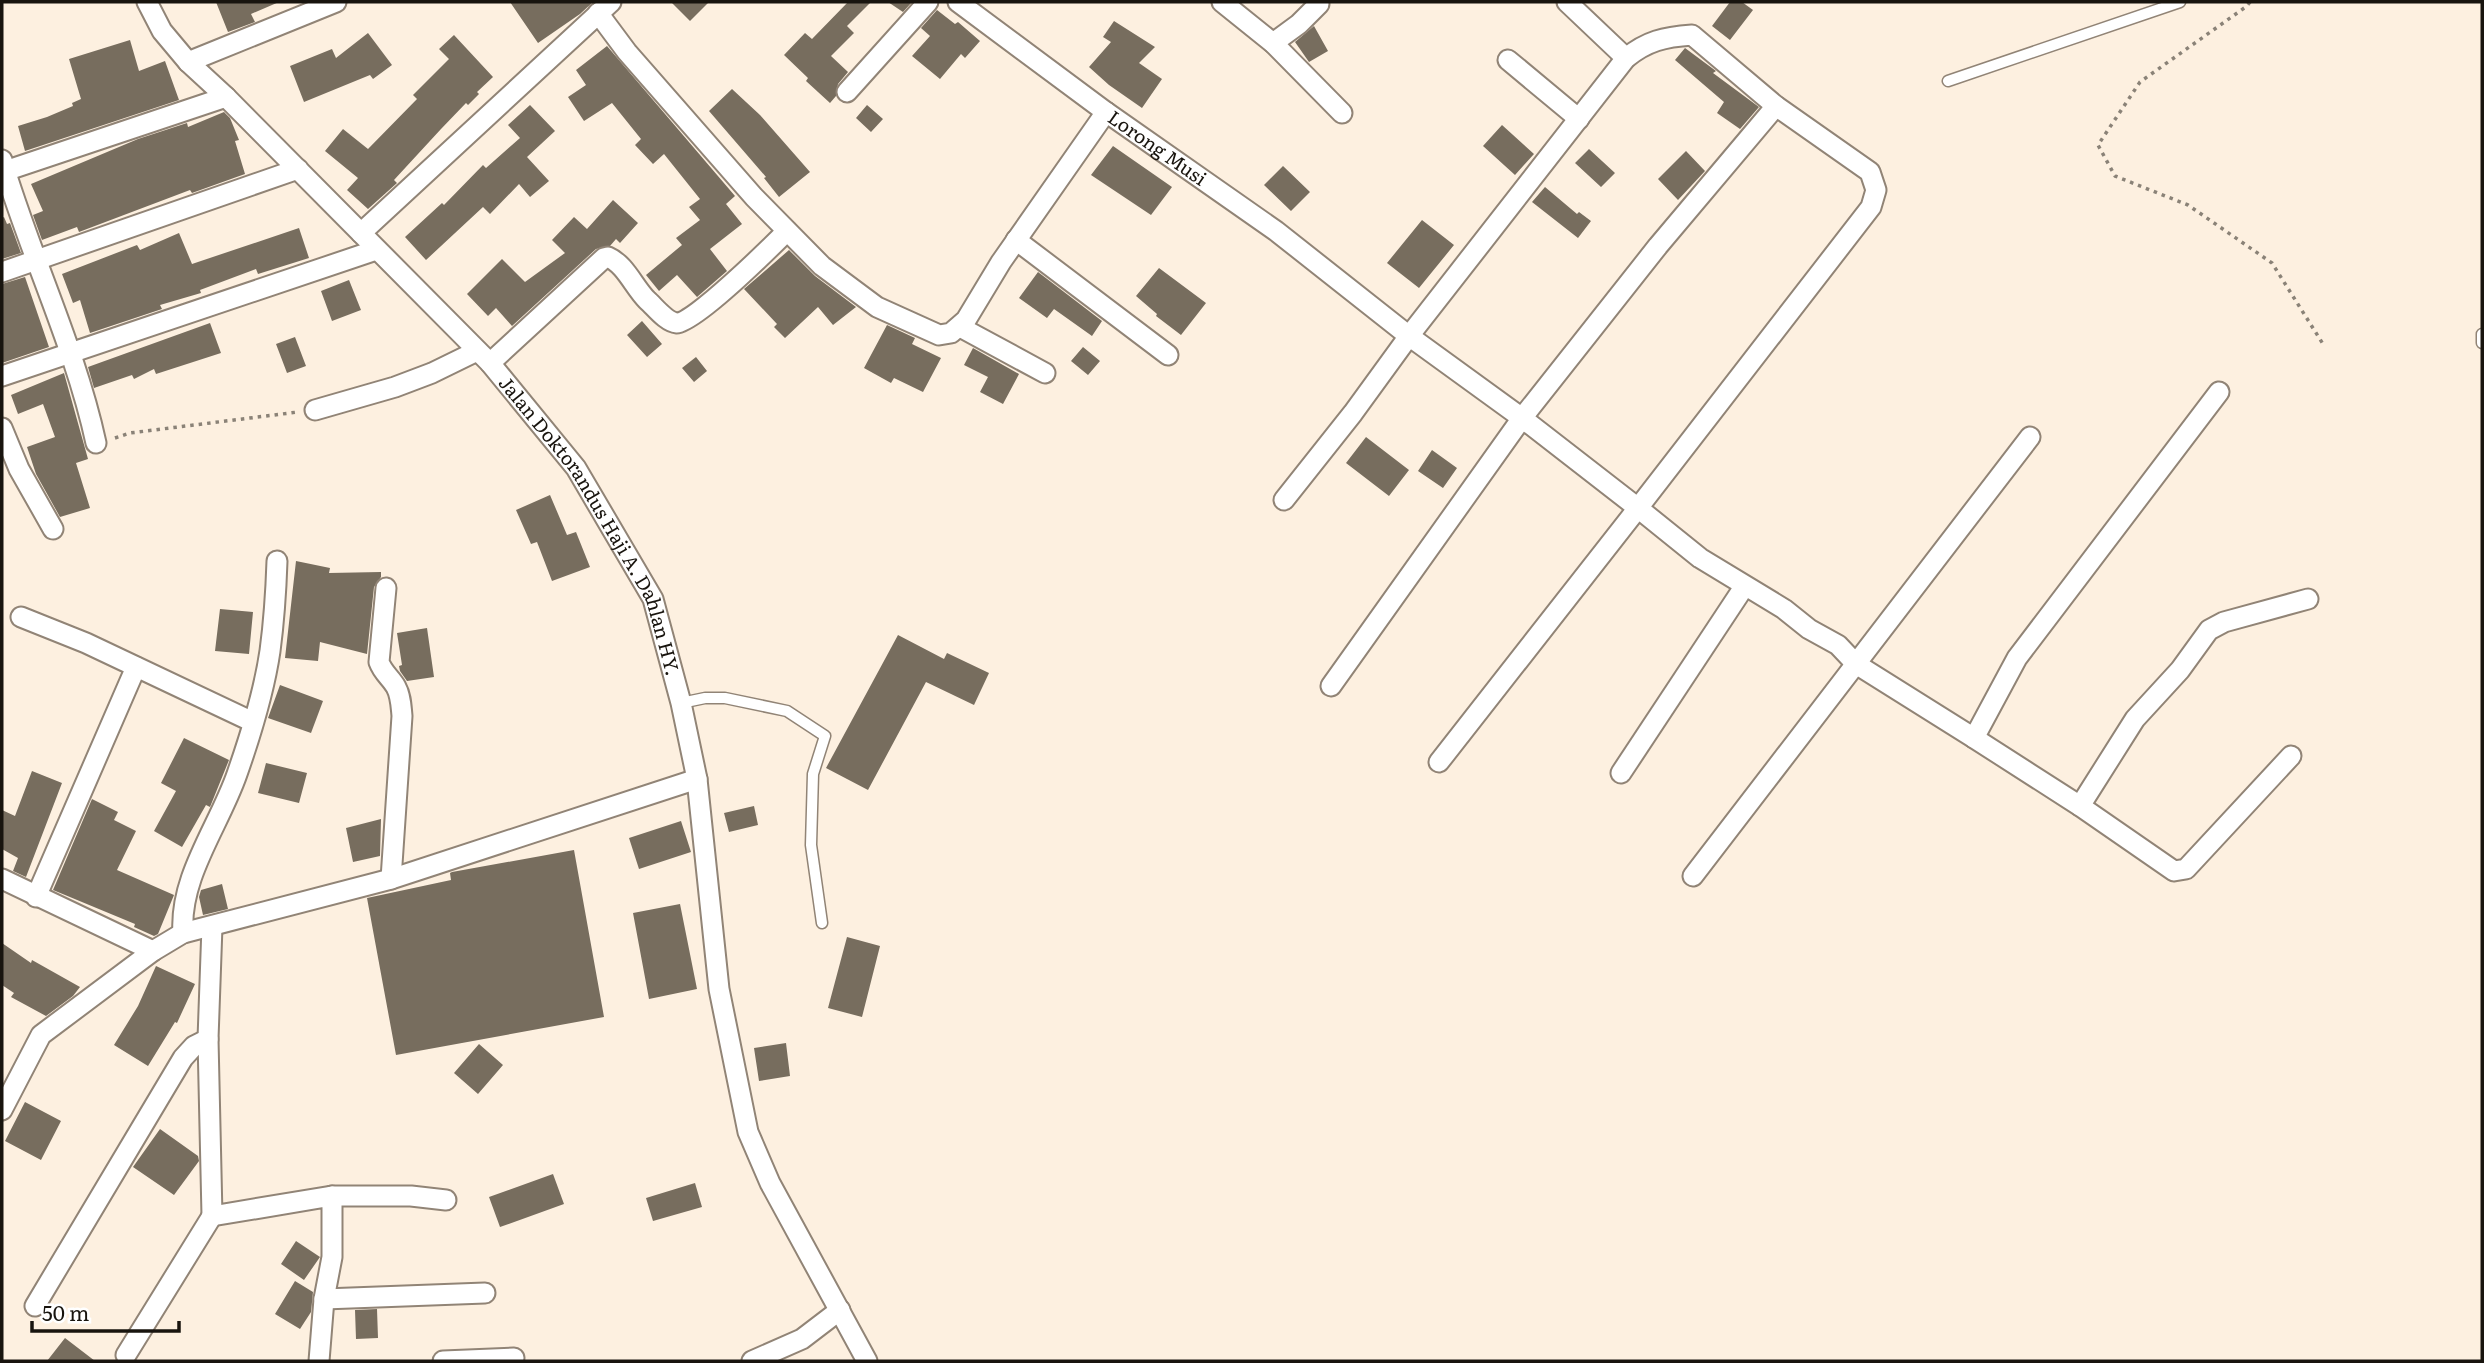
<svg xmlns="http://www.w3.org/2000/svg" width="2484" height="1363" font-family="Literata,serif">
  <rect width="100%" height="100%" fill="#fdf0e0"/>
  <path fill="#776d5e" d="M216,2H279L251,14L255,22L228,32Z
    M510,2H593L580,14L538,43Z
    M671,2H709L690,21Z
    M848,2H871L847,26L854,33L831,56L848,72L838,84L836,96L830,103L806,81L808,78L784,55L805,33L812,39Z
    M888,2H912L903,12Z
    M1730,2H1742L1753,10L1730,40L1712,26Z
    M937,10L955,24L958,22L980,41L965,58L961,54L940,79L912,56L930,36L921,28Z
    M1114,21L1155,47L1139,63L1162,79L1142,108L1109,85L1089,67L1111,42L1103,37Z
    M1314,26L1328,51L1309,62L1295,42Z
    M368,33L392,65L373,79L370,75L304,102L290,66L332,49L336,58Z
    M454,35L493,77L477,92L479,94L468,105L466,103L441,129L394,180L397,183L368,209L347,190L358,178L325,151L343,129L368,149L417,99L413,95L449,59L439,49Z
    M130,40L139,71L165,61L179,100L25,151L18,126L47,117L73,106L72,103L81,99L69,59Z
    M607,46L735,196L726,204L742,224L710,249L727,271L697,297L677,275L659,291L646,275L682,245L676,238L700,220L689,207L700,199L664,154L653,164L635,145L641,139L612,103L584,121L568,97L586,85L576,70Z
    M1685,48L1716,71L1713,73L1759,107L1740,129L1717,113L1724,102L1675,60Z
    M732,89L760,115L810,172L779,197L764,178L766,177L709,111Z
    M530,105L555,131L527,157L549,181L530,197L519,184L490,214L483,207L426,260L405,237L442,203L444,205L483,165L486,168L520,138L508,125Z
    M867,105L883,119L871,132L856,118Z
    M224,112L230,118L239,140L235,141L245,174L192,193L190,190L79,232L77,227L42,240L33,215L43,211L31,184L138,139L187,123L188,127Z
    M1502,125L1534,154L1515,175L1483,146Z
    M1113,146L1172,187L1151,215L1091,175Z
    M1589,149L1615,173L1601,187L1575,163Z
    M1686,151L1705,171L1678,200L1658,179Z
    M1283,166L1310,192L1291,211L1264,185Z
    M1545,187L1577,214L1579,212L1591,221L1578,238L1532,202Z
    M613,200L638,223L620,243L616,239L610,246L596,249L512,326L496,308L488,316L467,294L502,259L525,282L565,253L552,240L574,217L587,229Z
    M4,217L7,224L10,223L21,253L2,259V218Z
    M1422,220L1454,245L1419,288L1387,263Z
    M299,228L309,258L258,274L256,269L200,290L201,293L160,305L162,309L90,333L80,300L73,303L62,274L137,245L140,250L179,233L192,264Z
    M789,250L815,276L856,307L833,325L818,307L785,338L774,327L777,324L744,289Z
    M1159,268L1206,303L1181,335L1156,316L1157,314L1136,296Z
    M1038,272L1102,321L1092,336L1054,309L1047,318L1019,298Z
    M25,277L49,347L2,363V284Z
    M349,280L361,310L332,321L321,291Z
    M642,321L662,344L647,357L627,335Z
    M210,323L221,353L156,374L154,369L134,379L132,375L94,388L88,367Z
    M887,325L915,338L912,344L941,358L923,392L894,378L891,383L864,368Z
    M295,337L306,366L287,373L276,344Z
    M1083,347L1100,361L1088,375L1071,361Z
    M973,348L1019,374L1003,404L980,392L988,377L964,365Z
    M696,357L707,371L694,382L682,368Z
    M64,373L88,459L76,463L90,508L60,517L36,474L27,447L55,437L43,404L18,414L11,395Z
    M1366,437L1409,470L1389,496L1346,463Z
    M1432,450L1457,468L1443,488L1418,471Z
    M550,495L567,535L576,532L590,567L552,581L537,542L531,544L516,510Z
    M296,561L330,568L329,573L381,572V577L374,587L367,654L320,642L318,661L285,658Z
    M220,609L253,612L249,654L215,651Z
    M427,628L434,677L407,681L400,671L399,666L402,665L397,633Z
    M898,635L944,659L947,653L989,673L974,705L926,682L868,790L826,768Z
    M280,685L323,701L311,733L268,718Z
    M184,738L229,760L210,807L206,805L182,847L154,831L176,791L161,783Z
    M266,763L307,773L299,803L258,793Z
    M32,771L62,783L26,877L13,871L18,858L2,849V810L15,816Z
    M92,799L118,812L114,820L136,831L117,870L174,895L158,934L154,936L134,927L135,924L53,890Z
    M754,806L758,825L729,832L724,813Z
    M381,819L380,856L353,862L346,828Z
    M681,821L691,852L639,869L629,838Z
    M574,850L604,1017L396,1055L367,898L451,880L450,873L452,872Z
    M222,884L228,909L203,915L199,897L201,890Z
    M680,904L697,989L649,999L633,913Z
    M847,937L880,946L862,1017L828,1008Z
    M2,943L31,963L32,960L80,987L73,996L46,1016L11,997L14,993L2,985Z
    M156,966L195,984L177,1023L175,1022L148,1066L114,1045L138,1006Z
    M786,1043L790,1076L759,1081L754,1048Z
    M479,1044L503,1065L478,1094L454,1073Z
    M25,1102L61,1121L41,1160L5,1141Z
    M160,1129L198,1156L199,1161L174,1195L133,1167Z
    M553,1174L564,1204L500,1227L489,1197Z
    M695,1183L702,1207L653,1221L646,1198Z
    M296,1241L320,1257L304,1280L281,1264Z
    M295,1281L313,1292L311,1312L300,1329L275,1314Z
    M377,1309L378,1338L356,1339L355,1310Z
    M65,1338L95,1361H47Z"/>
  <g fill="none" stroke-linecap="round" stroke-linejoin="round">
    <g stroke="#918476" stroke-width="13">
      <path id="lane" d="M1948,81L2180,2
        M2482,343V334
        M681,703L705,698H725L787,711L825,736L813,774L811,845L822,923"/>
    </g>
    <g stroke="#918476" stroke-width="23">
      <g id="street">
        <path id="s1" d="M147,2L162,31L188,62L226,97L490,363L576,468L653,599L681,703L697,779L719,989L748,1132L770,1183L867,1361"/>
        <path id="s2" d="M958,2L1106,112L1276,231L1409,336L1626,58C1647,41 1664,37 1692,35L1776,106L1870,172L1876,190L1871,207L1638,508L1522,418L1331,686"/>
        <path d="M1222,2L1273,43L1342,113"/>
        <path d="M1567,2L1626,58"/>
        <path d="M598,13L627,52L754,197L822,266L877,307L939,335L951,333L966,320L1001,262L1106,112"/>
        <path d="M1273,43L1299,24L1319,4"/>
        <path d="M1508,60L1579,119"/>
        <path d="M188,62L336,2"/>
        <path d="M847,92L928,2"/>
        <path d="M2,160C30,255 75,346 96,443"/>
        <path d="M2,172L226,97"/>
        <path d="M361,233L611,2"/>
        <path d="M1016,240L1168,355"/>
        <path d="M2,272L298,169"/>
        <path d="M960,327L1045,373"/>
        <path d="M490,363L604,258L608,257C625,264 634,287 647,300C655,307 666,322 677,323C692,325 772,246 787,231"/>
        <path d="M2,376L376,250"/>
        <path d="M315,410L395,387L432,373L477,351"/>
        <path d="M2,428L19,469L53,529"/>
        <path d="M1284,500L1353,413L1409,336L1522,418L1658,246L1776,106"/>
        <path d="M386,588L379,662C383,673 391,678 396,687C401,696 401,706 402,716L391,879"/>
        <path d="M21,617L86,643L253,722"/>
        <path d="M1974,738L2080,806L2174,871L2186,869L2291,756"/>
        <path d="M1439,762L1638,508L1700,558L1784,609L1809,629L1838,645L1856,664L1974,738L2017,658L2219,392"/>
        <path d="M1621,773L1744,587"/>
        <path d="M2080,806L2135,719L2180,670L2209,630L2224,622L2308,599"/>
        <path d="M1693,876L2030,437"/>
        <path d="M2,879L153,951"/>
        <path d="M36,897L136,667"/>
        <path d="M212,926L208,1039L212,1216L332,1196V1257L324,1299L319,1361"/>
        <path d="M183,933C179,877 219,826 237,774C251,734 264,692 270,651C274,621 276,591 277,561"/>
        <path d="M2,1110L41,1035L153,951L183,933L391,879L697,779"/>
        <path d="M332,1196H411L446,1200"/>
        <path d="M324,1299L485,1293"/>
        <path d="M35,1306L183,1058L194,1046L208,1039"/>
        <path d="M126,1355L212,1216"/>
        <path d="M443,1361L514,1358"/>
        <path d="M752,1361L802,1339L840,1310"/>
      </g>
    </g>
    <path stroke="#8a8277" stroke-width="3.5" stroke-dasharray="3.5 5" stroke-linecap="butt" d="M2250,2L2247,6L2140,82L2098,145L2115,176L2188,205L2272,263L2323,344
      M115,438L130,433L298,412"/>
    <use href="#lane" stroke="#fff" stroke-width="10"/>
    <use href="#street" stroke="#fff" stroke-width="19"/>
  </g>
  <g text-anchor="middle" stroke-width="5" stroke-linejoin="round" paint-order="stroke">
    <g font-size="19" fill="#18140e" stroke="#fff">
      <text dy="7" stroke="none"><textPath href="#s2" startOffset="247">Lorong Musi</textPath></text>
      <text dy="7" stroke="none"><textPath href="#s1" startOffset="693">Jalan Doktorandus Haji A. Dahlan HY.</textPath></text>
    </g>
  </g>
  <rect width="2484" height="1363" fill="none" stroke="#18140e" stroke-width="7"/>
  <path d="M32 1321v10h147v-10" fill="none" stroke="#18140e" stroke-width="3.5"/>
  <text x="42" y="1321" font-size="21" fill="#18140e" stroke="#ffffff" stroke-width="5" paint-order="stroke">50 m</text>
</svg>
